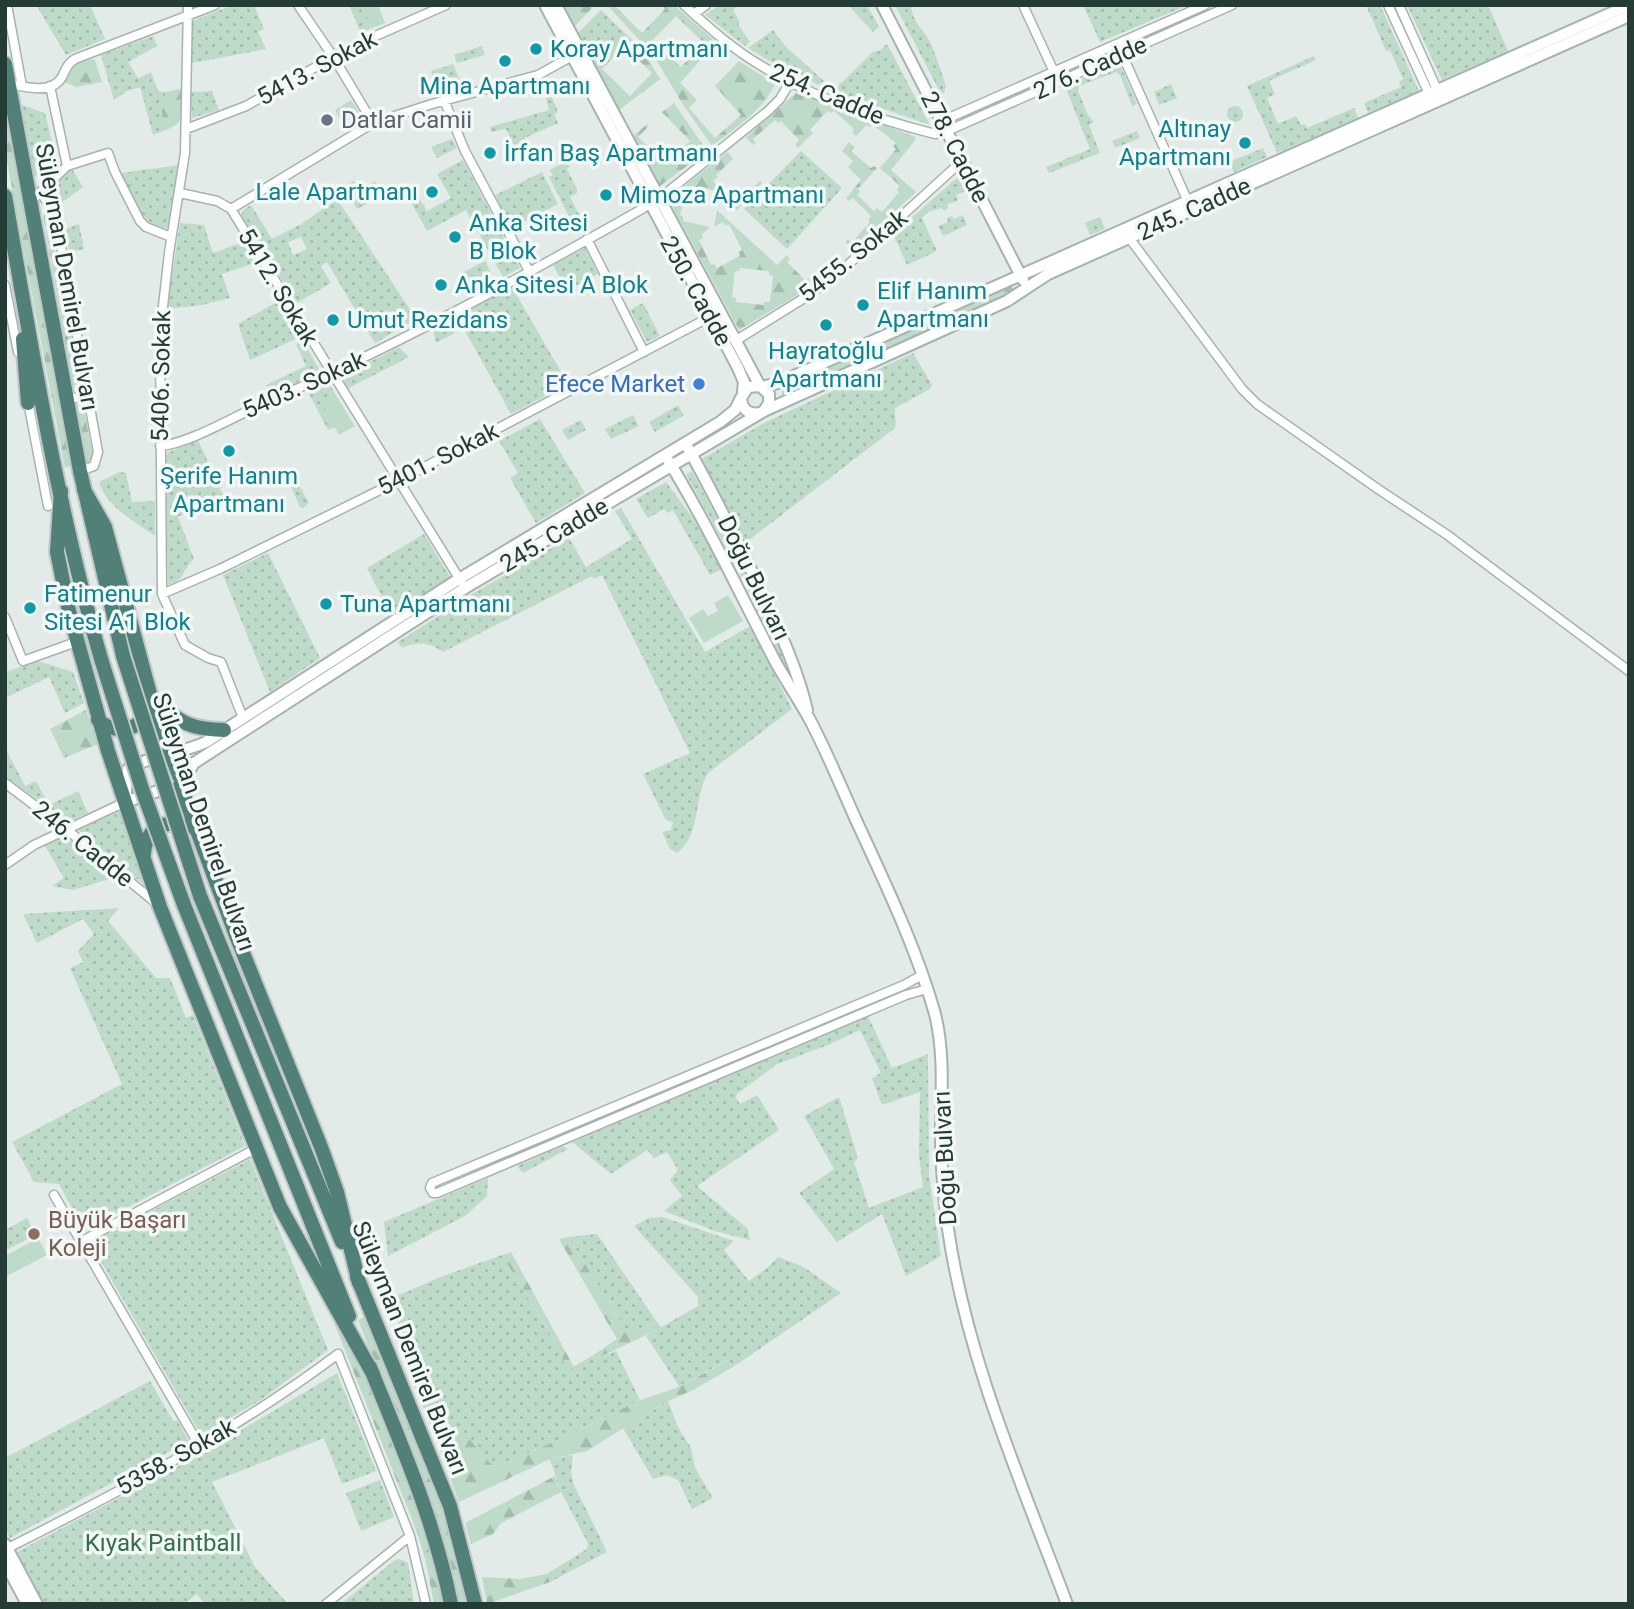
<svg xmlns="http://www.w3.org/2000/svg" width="1634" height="1609" font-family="Roboto,sans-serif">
  <defs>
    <pattern id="green-dots" width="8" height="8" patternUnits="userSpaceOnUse" patternTransform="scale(1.75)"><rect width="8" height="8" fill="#bedac8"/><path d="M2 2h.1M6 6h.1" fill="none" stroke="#a3bcac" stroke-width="1.8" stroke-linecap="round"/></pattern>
    <pattern id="forest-firs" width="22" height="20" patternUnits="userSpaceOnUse" patternTransform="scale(1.75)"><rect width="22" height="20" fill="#bedac8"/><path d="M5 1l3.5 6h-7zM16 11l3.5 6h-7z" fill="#a3bcac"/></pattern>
  </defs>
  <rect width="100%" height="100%" fill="#e3ebe8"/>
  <path fill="url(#green-dots)" fill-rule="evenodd" d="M36,5H90L105,39L66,55Z
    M233,5H254L264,29L258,32L266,49L192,63V21Z
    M349,5H362L372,28L361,33Z
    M720,5H739L733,10L740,22L738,24L750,42L745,46L705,15Z
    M848,5H867L879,27L873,32Z
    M895,5H911C912,23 924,29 931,44C937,58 941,72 946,86L944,93L941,94Z
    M1083,5H1179L1181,8L1100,42Z
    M1366,5H1380L1419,91L1368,113L1364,103L1401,87L1399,82L1403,79L1390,50L1386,51Z
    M1407,5H1488L1508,51L1442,80Z
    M601,10L627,35L609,52L610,54L604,61L590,45L586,48L578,33Z
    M1188,17L1189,19L961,120L960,118Z
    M773,30L786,47L824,81L819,85L781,68L748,48Z
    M153,36L157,46L128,62L138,78L151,72L158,91L166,92L162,110L163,131L153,135L140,87L127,91L114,100L101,55Z
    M887,44L930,125L835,92L838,86L873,52L879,51Z
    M482,46L485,55L457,63L454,55Z
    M1314,56L1316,60L1269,81L1275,94L1267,98L1278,124L1296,116L1301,125L1305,124L1307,128L1354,108L1358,118L1277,153L1247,86Z
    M1119,62L1137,104L1132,106L1120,75L1116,72L1079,86L1078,91L1088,115L1094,122L1089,125L1100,153L1049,173L1046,167L1090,149L1065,86Z
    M453,64L461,83L447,87L441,68Z
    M544,79L558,112L554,114L558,123L525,138L527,142L515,148L506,129L491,132L490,127L549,110L541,80Z
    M1171,84L1177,98L1159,105L1154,92Z
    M212,91L219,110L192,118L191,92Z
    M351,100L361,116L359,123L347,130L335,110Z
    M22,105L45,113L55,155L54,162L34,178Z
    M1227 114a8 8 0 1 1 16 0a8 8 0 1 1-16 0Z
    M1137,131L1140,138L1115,148L1112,141Z
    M452,139L457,148L437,158L431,147Z
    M1263,148L1267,157L1234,172L1229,162Z
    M801,151L842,188L787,249L744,209Z
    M463,160L520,268L503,277L466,210L427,231L405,191L413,187L427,211L451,198L437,174Z
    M567,161L570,167L567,169L577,189V193L570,197L585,226L576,230L549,177L553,175L550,170Z
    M179,165L169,226L163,230C140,222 132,194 121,173Z
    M72,169L83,187L56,207L50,198V187Z
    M542,172L558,204L512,228L495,195Z
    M958,177L965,191L956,195L958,200L947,205L948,208L944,211L942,208L928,212L922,218L937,251L907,265L893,234Z
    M354,181L358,189L375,181L382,195L357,209L343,186Z
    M337,199L413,314V321L375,343L327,262L321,266L331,283L297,303L242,217V211L251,205L272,239L303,223ZM301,237L307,249L293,255L288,242Z
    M963,215L967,225L943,236L938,226L948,222L947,218L952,216L954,219Z
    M1100,217L1105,229L1090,235L1085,223Z
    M180,223L204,225L213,253L243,242L255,263L222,274L230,298L202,305L167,309Z
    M79,224L84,249L69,252L65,229Z
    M585,248L598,274L567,290L553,265Z
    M485,261L492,274L467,287L460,274Z
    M512,287L568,384L511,414L457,316Z
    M277,302L300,337L250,360L238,324Z
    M643,303L660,336L647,342L630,310Z
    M448,321L455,333L436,343L433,329Z
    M303,341L320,371L270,395L266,385L306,366L296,344Z
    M399,347L409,357L347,389L342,381L344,375Z
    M913,353L932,385L930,389L895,408C894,415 897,420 895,428L745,543L702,459L764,423Z
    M325,385L331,387L337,397L323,405L335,427L328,430L308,392Z
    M678,405L684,415L655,432L649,422Z
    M633,415L639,426L611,439L605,429Z
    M540,419L585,493L536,523L510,478L518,473L499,441Z
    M581,420L586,430L568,440L562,430Z
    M198,440L223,495L178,517L194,559C183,568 183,584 168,584L165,457L169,452Z
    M692,471L736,554L788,662L793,678L791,679L736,566L686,474Z
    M120,472L126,473L132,502L155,501V536C135,521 106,507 99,482Z
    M293,474L309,503L303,508L300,507L288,480V476Z
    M666,482L692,517L722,569L710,575L673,510L667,513L664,509L648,518L636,499Z
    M621,508L705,652L750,626L792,709L709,772C692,798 703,832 677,853L670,849L662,832L671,830L673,822L666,820L643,774L690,753L602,575L594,579L592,576L443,652C429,642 417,641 402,648L398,642L474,593L569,538L586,567L632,539L615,511Z
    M424,534L450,577L391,614L367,568Z
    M268,553L320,658L270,692L223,575Z
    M38,661L73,672L84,703L65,713L49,677L5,698V672Z
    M7,751L25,786L36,781L49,805L78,791L88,813L68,822L5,776Z
    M121,810L143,882L142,883L78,830Z
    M66,835L109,877V879L73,890L52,886L64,878L45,846Z
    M119,908L108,921L156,978H170L186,1018L193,1015L245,1146L84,1230L59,1184L34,1182L12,1142L122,1084L70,968L83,962L78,951L94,934L83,919L37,943L23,914Z
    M868,1016L892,1068L928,1054L929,1175L941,1256L906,1276L882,1214L837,1242L799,1193L834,1169L804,1116L839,1097L858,1158L854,1162L869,1208L923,1187L919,1156L920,1092L882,1105L872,1078L881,1073L860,1030L828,1045L777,1064L737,1094L736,1098L740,1104L757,1095L779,1130L697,1186L748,1229L750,1240L715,1231L664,1211L682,1196L670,1180L678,1170L667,1152L654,1158L647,1150L611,1174L572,1142Z
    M563,1146L568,1149L523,1173L517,1166Z
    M250,1159L328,1350L259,1401L201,1435L95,1251L96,1240Z
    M488,1178L487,1196L465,1216L388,1256L384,1222Z
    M662,1217L734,1241L724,1250L749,1281L767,1268L778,1257L802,1266L841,1293L733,1367L728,1360L679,1386L646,1336L698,1306V1297L634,1226L649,1218Z
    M27,1218L36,1235L8,1249L5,1244V1230Z
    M597,1234L657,1322L634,1333L627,1331L568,1237Z
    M502,1255L553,1339L568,1370L592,1356L598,1358L616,1351L640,1400L567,1436L498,1466L491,1464L463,1433L437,1441L405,1364L394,1297L443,1276Z
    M337,1373L376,1471L342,1484L324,1438L212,1482L255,1567L288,1604H205L197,1594L184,1604H44L17,1552L198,1456Z
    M150,1381L173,1421L177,1420L189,1441L10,1538L5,1529V1458Z
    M668,1401L678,1427L691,1448L695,1468L713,1498L692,1509L678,1480L667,1475L653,1479L623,1428Z
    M573,1455L571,1472L574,1485L607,1552L550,1582L547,1574L587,1549L588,1543L561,1492L550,1459Z
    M380,1480L394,1517L361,1531L346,1493Z
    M400,1559L408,1563L414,1604H341L395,1560Z"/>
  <path fill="url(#forest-firs)" fill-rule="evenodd" d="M563,5H595L574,27Z
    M607,5H614L642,33L665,9L662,5H674L716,42L680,83L697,100L689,108L715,138L741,115L715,86L739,61L775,84C763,111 735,128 712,146L682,103L654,56ZM676,16L704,43L681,67L653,40Z
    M627,35L642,49L660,79L619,110L586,48L590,44L604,60L610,55L608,52ZM624,46L652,73L630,96L602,69Z
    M91,59L95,60L102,82L77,87L64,82L74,65Z
    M183,88C182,113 189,122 163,131L162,110L166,92Z
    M5,93L73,465L65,468L5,151Z
    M796,93L916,137L913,143L891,170L916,192L854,250L845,242L848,239L852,242L870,222L868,220L871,216L853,198L849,201L846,198L861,180L848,167L853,161L842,151L849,142L854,147L851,151L871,168L874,166L877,168L858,189L860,192L857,195L874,211L877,208L882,212L899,192L897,190L900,186L880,168L896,149L893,146L896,143L873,125L870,127L867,125L856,136L852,133L854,129L834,111L831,113L827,111L810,130L813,133L798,148L795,145L799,140L781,121L778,123L775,120L753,139L756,142L753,145L746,137Z
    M674,103L707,151L660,186L633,136L647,124L649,126L638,137L667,165L690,141L662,112Z
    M728,152L733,159L716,175L718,177L713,181L732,202L735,200L738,202L760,181L762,183L737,210L716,195L717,191L692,186L691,190L686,189L680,215L683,216V221L710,227L702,234L703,238L699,240L711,265L714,264L717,268L740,256L739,252L742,250L729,224L726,226L723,222L714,227L717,210L777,265L787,255L790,259L787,262L805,280L808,278L810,280L828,263H832L836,267L802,292L739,330L668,199ZM740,268L769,271V275L773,276L770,302H764L763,305L736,302V298L732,297L735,271H739Z
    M43,214L48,215L80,382L73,386Z
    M1011,286L1014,290L1013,293L782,395V389Z
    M83,404L93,457L91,461L87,462L77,405Z
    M86,710L98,744L64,758L50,729Z
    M568,1237L627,1331L634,1333L657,1322L661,1328L598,1358L592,1356L617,1339L559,1239Z
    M511,1252L574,1367L568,1371L553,1339L502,1255Z
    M308,1257L341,1317L417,1507L430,1544L444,1604H434L426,1562L417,1532Z
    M366,1316L447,1517L470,1604H457L445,1548L430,1502L358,1320Z
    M729,1360L733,1367L693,1390L664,1403L587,1451L550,1459L459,1502L437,1441L463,1432L491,1464L498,1466L567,1436L640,1400L676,1388Z
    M555,1476L561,1492L501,1523L493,1534L471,1544L465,1523Z
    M547,1574L550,1582L487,1604L482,1577L520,1579Z"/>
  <path fill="#bedac8" d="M362,5H378L385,23L372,28Z
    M441,68L447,87L436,90L431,71Z
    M337,397L355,426L339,435L323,405Z
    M728,595L743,621L704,643L689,618L703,609L708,616L718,611L714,603Z
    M38,1238L47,1255L5,1277V1256Z"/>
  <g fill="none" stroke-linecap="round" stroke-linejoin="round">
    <g stroke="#a6b3af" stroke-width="11">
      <path id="minor" d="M7,5L22,86
        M188,5L185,153L169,253L160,333L162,594L185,645L208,658L221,662L243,718
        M298,5L334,58L373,123
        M684,5C709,28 735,51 765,68C814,98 880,120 935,134L945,132L1232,5
        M1023,5L1054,72
        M1388,5L1431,98
        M1399,5L1439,94
        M694,14L706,5
        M1122,54L1189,204
        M8,83C24,87 52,95 62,77C66,69 67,64 75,59L215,5
        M50,86L67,166
        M444,100L465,151L529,271
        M942,121L1205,5
        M186,129L246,106L355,45L446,5
        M43,189L45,199L56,218L98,452L94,466L80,471
        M180,193L217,201L231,209L462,583
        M30,202L67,166L108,153L115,172L140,221L146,227L171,237
        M231,209L373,123L432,104L538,75L576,54
        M1127,235L1242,389L1257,404L1378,489L1446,534L1629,671
        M587,239L644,352
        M5,285L18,352
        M735,341L801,300L839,273L963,160
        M67,399L88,396
        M28,402L48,506
        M160,446C187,444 232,418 258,406C390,349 517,280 642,209L665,194L768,111L780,99L790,82
        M162,594L220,569L392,484L710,317
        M5,617L23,661L76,642
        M5,783L71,833L156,903
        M5,865L34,845L125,802
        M922,975L904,985L432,1183L430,1188L433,1193H437L906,995L927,989
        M54,1195L199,1445
        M82,1241L257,1148
        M8,1548C121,1491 236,1431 338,1354L410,1536L426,1604
        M326,1604L410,1536"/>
    </g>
    <g stroke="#a6b3af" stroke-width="14">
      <path id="tertiary" d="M545,5L738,368L744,382L743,391
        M556,5L760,386
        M882,5L1023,280
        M761,387L778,383L1629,5
        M741,398L735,410L720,422L459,579L206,742C181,754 153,754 128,769L125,802L182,783L194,763L465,588L764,411L769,403V394L760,386L748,387L741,398C742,410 749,415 760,413
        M764,411L1007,301L1048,274L1629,16
        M688,448C714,494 737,541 760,588C778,628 797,667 807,710
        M668,460C708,525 740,594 775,661C786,681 799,700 810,720C827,752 841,787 856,820C885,883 916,947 935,1014C945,1054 941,1097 941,1137C941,1168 944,1198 948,1229C967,1360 1021,1481 1067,1604
        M5,1544L37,1604
        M5,1563L27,1604"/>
    </g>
    <g stroke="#c2c8c7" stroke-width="18">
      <path id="trunk" d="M5,64L80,471L123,656
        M5,196C32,350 58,512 102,662
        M23,339L28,403
        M84,490L105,527L156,716L182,783L180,785L237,938L321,1147L337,1192L359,1283
        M61,491L57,552L69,611L108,751L160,907L280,1207L373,1374
        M98,720C120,739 149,727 151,699C180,721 186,729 224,730
        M144,854C145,830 166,817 188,827
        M200,896L342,1242
        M184,905L349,1316
        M357,1277L450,1506L475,1604
        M370,1367C402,1447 434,1519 451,1604"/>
    </g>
    <use href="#minor" stroke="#fff" stroke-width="8"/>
    <use href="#tertiary" stroke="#fff" stroke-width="10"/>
    <use href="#trunk" stroke="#508078" stroke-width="14"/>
    <g stroke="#c2c8c7" stroke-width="18" stroke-linecap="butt">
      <path id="trunk-bridge" d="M123,656L200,896
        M102,662L143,792L184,905"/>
    </g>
    <use href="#trunk-bridge" stroke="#508078" stroke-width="14"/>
  </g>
  <g fill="#0f9aa8" stroke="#f3f8f6" stroke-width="2.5">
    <circle cx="536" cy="49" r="7"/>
    <circle cx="505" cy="61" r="7"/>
    <circle cx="1245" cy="143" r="7"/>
    <circle cx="490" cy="153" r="7"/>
    <circle cx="432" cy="192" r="7"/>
    <circle cx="606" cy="195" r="7"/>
    <circle cx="455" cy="237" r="7"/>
    <circle cx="441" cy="285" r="7"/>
    <circle cx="863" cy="305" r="7"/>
    <circle cx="333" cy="320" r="7"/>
    <circle cx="826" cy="325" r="7"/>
    <circle cx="229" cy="451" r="7"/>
    <circle cx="326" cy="604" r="7"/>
    <circle cx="30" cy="608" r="7"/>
  </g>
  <circle fill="#6b7280" stroke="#f3f8f6" stroke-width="2.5" cx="327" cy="120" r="7"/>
  <circle fill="#3f7fe0" stroke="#f3f8f6" stroke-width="2.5" cx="699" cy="384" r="7"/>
  <circle fill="#8d6e63" stroke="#f3f8f6" stroke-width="2.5" cx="34" cy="1234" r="7"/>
  <g text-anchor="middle" stroke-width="7" stroke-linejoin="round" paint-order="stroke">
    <g font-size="24" fill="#0d838f" stroke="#f3f8f6" text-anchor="start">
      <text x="550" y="57">Koray Apartmanı</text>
      <text x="505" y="94" text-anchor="middle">Mina Apartmanı</text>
      <text x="1231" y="137" text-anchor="end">Altınay<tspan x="1231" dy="28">Apartmanı</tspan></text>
      <text x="504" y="161">İrfan Baş Apartmanı</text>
      <text x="418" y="200" text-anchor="end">Lale Apartmanı</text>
      <text x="620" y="203">Mimoza Apartmanı</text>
      <text x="469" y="231">Anka Sitesi<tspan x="469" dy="28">B Blok</tspan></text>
      <text x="455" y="293">Anka Sitesi A Blok</text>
      <text x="877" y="299">Elif Hanım<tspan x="877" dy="28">Apartmanı</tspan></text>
      <text x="347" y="328">Umut Rezidans</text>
      <text x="826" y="359" text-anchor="middle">Hayratoğlu<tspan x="826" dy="28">Apartmanı</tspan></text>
      <text x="229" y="484" text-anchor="middle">Şerife Hanım<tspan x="229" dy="28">Apartmanı</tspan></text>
      <text x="44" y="602">Fatimenur<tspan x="44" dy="28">Sitesi A1 Blok</tspan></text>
      <text x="340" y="612">Tuna Apartmanı</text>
    </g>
    <g font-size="24" fill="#253b36" stroke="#f3f8f6">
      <text transform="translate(317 68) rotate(-28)" y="8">5413. Sokak</text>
      <text transform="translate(1090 68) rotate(-24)" y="8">276. Cadde</text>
      <text transform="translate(827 94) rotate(23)" y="8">254. Cadde</text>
      <text transform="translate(955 147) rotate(63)" y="8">278. Cadde</text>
      <text transform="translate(1194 209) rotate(-24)" y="8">245. Cadde</text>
      <text transform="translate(853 256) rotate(-39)" y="8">5455. Sokak</text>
      <text transform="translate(67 277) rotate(80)" y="8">Süleyman Demirel Bulvarı</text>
      <text transform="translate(278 287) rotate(59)" y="8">5412. Sokak</text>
      <text transform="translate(696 291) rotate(61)" y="8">250. Cadde</text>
      <text transform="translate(161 376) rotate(-89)" y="8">5406. Sokak</text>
      <text transform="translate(304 385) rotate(-24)" y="8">5403. Sokak</text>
      <text transform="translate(438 459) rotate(-27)" y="8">5401. Sokak</text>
      <text transform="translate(554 535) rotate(-31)" y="8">245. Cadde</text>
      <text transform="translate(754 578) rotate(64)" y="8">Doğu Bulvarı</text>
      <text transform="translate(204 822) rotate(71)" y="8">Süleyman Demirel Bulvarı</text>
      <text transform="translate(83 844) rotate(39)" y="8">246. Cadde</text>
      <text transform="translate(945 1158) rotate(-93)" y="8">Doğu Bulvarı</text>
      <text transform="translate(410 1348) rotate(68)" y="8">Süleyman Demirel Bulvarı</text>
      <text transform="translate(176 1457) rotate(-29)" y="8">5358. Sokak</text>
    </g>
    <g font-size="24" fill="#5b616d" stroke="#f3f8f6" text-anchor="start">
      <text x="341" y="128">Datlar Camii</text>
    </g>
    <g font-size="24" fill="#366cbe" stroke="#f3f8f6" text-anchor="end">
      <text x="685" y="392">Efece Market</text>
    </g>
    <g font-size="24" fill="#785e54" stroke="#f3f8f6" text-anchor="start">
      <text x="48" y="1228">Büyük Başarı<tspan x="48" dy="28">Koleji</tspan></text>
    </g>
    <g font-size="24" fill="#336e4e" stroke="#f3f8f6">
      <text x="163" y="1551">Kıyak Paintball</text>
    </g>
  </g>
  <rect width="1634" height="1609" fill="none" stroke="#253b36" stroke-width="14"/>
</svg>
